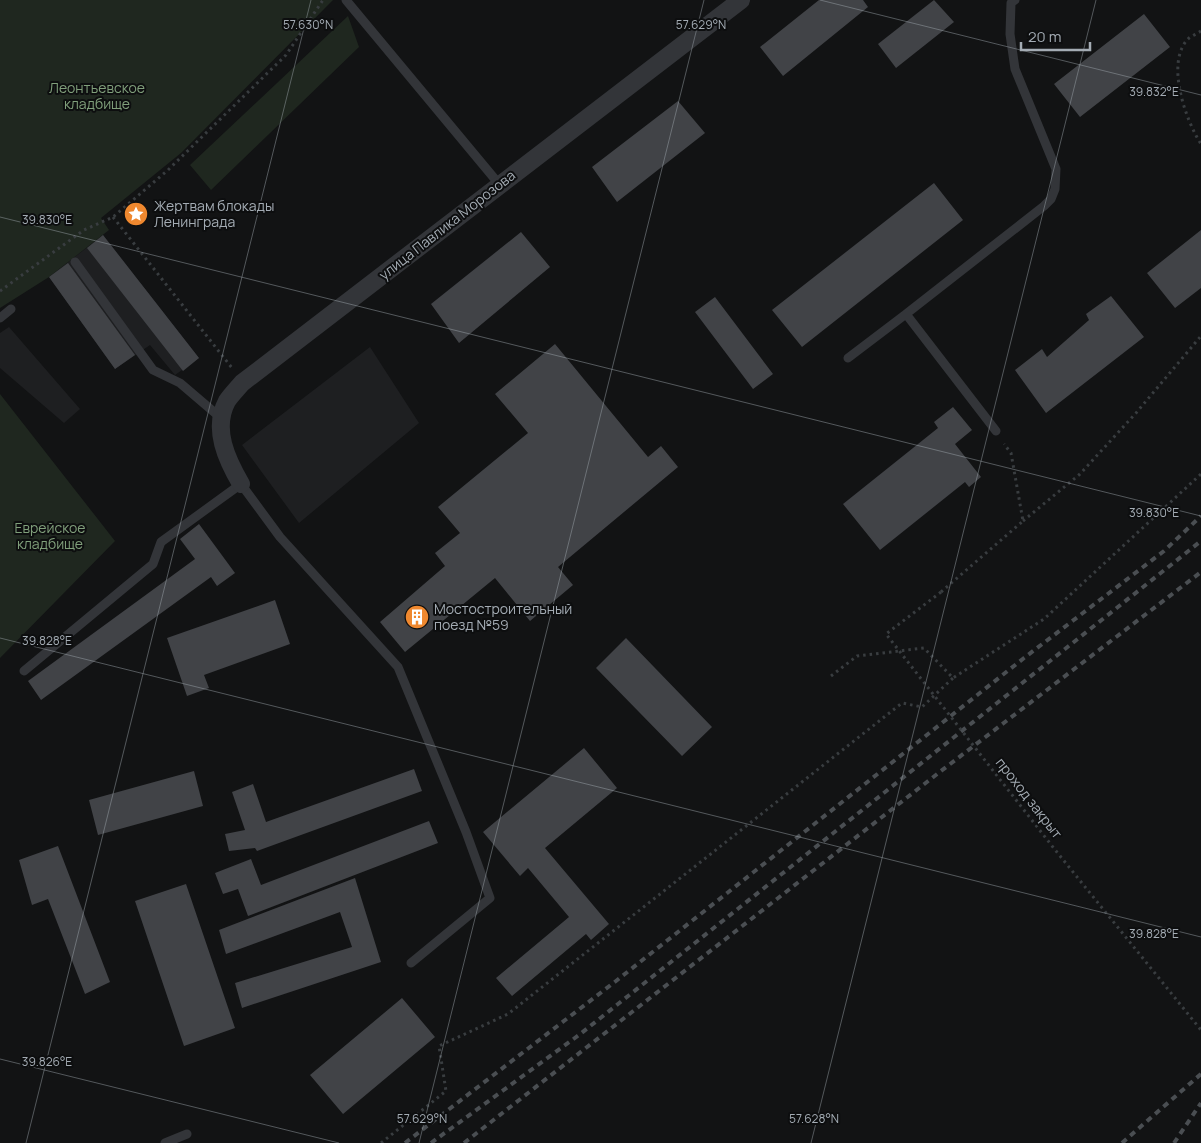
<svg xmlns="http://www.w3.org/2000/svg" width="1201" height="1143" font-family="Manrope,sans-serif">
  <rect width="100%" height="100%" fill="#121314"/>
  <path fill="#1e1f21" d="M103,235L199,358L175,375L150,345L115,369L49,277Z
    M9,327L80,409L64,423L0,368V333Z
    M370,347L419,423L299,523L242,445Z"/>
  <path fill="#1f271f" d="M0,0H333L181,153L101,218L109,230L49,277L0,308Z
    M348,16L359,47L211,190L190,165Z
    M0,394L115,541L0,658Z"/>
  <path fill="#414347" d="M819,0H863L868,7L783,76L760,47Z
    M934,0L954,22L896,68L878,44Z
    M1144,14L1170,47L1080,117L1054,84Z
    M678,101L705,133L617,202L592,167Z
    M934,183L963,220L802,347L772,310Z
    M1201,230V288L1175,308L1147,273Z
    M521,232L550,267L459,343L431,304Z
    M103,235L199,358L183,371L87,248Z
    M68,263L135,355L115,369L49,277Z
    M1111,296L1144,337L1046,413L1015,370L1042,349L1047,357L1089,320L1086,314Z
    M715,297L773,374L753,389L695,312Z
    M555,344L648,457L661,446L678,467L558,567L573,585L530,621L495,578L405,652L380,622L445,566L435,553L460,533L438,507L528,433L495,394Z
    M953,407L972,430L955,444L981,477L969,487L965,482L880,550L843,504L938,428L934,422Z
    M199,524L235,573L217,586L211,577L41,700L28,681L195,559L180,539Z
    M275,600L290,644L204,675L209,688L187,696L167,638Z
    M626,638L712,727L682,756L596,668Z
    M584,748L617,788L545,848L609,924L591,940L586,934L512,996L496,978L569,917L528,868L520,876L483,832Z
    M414,769L422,791L257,851L255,848L229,851L225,834L245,830L232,792L253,784L266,822Z
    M194,771L203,806L98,835L89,800Z
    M429,821L438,843L248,916L238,889L223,894L215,873L251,859L261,885Z
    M58,846L110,982L85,994L48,899L32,905L19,860Z
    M355,878L381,962L242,1008L235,983L352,947L340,912L226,954L219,930Z
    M186,884L235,1028L184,1046L135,901Z
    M402,998L435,1037L343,1114L310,1075Z"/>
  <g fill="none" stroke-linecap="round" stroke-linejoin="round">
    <path stroke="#393d40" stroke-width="3" stroke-dasharray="2.5 4" stroke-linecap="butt" d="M1201,31C1197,34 1191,36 1188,39C1165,63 1186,121 1201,144
      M113,217L232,368
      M0,291L84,230L113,217L168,170L286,55L323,0
      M1023,521L1080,474L1136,413L1201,336
      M941,592L1023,521L1011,453L1004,444
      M831,676L857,656L924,648L953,678L1044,619L1201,474
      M381,1143L446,1091L439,1046L508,1014L902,703L922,707L953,678"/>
    <path stroke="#333539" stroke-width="9" d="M346,0L499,184
      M75,262L153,370L180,383L221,418
      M0,318L11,309
      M848,358L906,314
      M996,431L906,314L1044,206L1051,199L1055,189L1056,169L1015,69L1010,34L1011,3L1015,0
      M24,671L153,564L161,542L241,484L280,537L398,667L466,832L490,898L411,963
      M165,1143L187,1134"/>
    <path stroke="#333539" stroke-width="18" d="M241,484C227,460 212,429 227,401C231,395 237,389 242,383L741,0"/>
    <path stroke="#4a4e52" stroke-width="4" stroke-dasharray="6 5" stroke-linecap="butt" d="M405,1143L616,981L1024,658L1164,551L1201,516
      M431,1143L579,1035L1201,541
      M464,1143L941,771L1201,572
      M1122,1143L1201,1074
      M1174,1143L1201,1103"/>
    <path stroke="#393d40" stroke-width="3" stroke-dasharray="2.5 4" stroke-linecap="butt" d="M941,592L886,634L1056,851L1201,1030"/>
  </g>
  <path fill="none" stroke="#a4acb4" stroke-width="1" stroke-opacity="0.45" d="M820,0L1201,95M0,217L1201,516M0,638L1201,937M0,1059L339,1143M26,1143L311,0M419,1143L704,0M811,1143L1096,0"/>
  <defs>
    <g id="sight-disc" transform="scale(1.25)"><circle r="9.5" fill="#ef882f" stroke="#0d0e0f"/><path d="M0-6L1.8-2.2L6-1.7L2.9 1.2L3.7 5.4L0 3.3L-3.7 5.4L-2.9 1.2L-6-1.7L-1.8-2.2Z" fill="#fff"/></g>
    <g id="building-disc" transform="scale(1.25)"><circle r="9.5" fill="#ef882f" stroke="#0d0e0f"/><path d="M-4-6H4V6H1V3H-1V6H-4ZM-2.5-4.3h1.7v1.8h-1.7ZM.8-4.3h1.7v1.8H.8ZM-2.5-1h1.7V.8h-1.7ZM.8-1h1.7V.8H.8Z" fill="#fff"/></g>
  </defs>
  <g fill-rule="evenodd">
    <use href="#sight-disc" x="136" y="214"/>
    <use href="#building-disc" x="417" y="617"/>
  </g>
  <g text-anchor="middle" stroke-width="4" stroke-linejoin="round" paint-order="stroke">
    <g font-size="14" fill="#809f7b" stroke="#0d0e0f">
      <text x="97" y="93">Леонтьевское<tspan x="97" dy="16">кладбище</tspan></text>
      <text x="50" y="533">Еврейское<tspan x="50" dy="16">кладбище</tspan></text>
    </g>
    <g font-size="14" fill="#a4acb4" stroke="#0d0e0f" text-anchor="start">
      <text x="154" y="211">Жертвам блокады<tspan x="154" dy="16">Ленинграда</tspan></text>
      <text x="434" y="614">Мостостроительный<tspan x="434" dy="16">поезд №59</tspan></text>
    </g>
    <g font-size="14" fill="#a4acb4" stroke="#0d0e0f">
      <text transform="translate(447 225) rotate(-38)" y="5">улица Павлика Морозова</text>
      <text transform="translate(1029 798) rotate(52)" y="5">проход закрыт</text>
    </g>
  </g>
  <g font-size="12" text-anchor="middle" fill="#a4acb4" stroke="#0d0e0f" stroke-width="4" stroke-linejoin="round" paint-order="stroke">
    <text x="308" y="29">57.630°N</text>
    <text x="701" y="29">57.629°N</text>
    <text x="1154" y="96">39.832°E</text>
    <text x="47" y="224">39.830°E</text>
    <text x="1154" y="517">39.830°E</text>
    <text x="47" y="645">39.828°E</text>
    <text x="1154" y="938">39.828°E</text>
    <text x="47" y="1066">39.826°E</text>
    <text x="422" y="1123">57.629°N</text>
    <text x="814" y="1123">57.628°N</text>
  </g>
  <path d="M1021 42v8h69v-8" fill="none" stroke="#a4acb4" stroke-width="2.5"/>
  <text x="1028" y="42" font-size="15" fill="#a4acb4" stroke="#0d0e0f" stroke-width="4" paint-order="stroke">20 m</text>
</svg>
